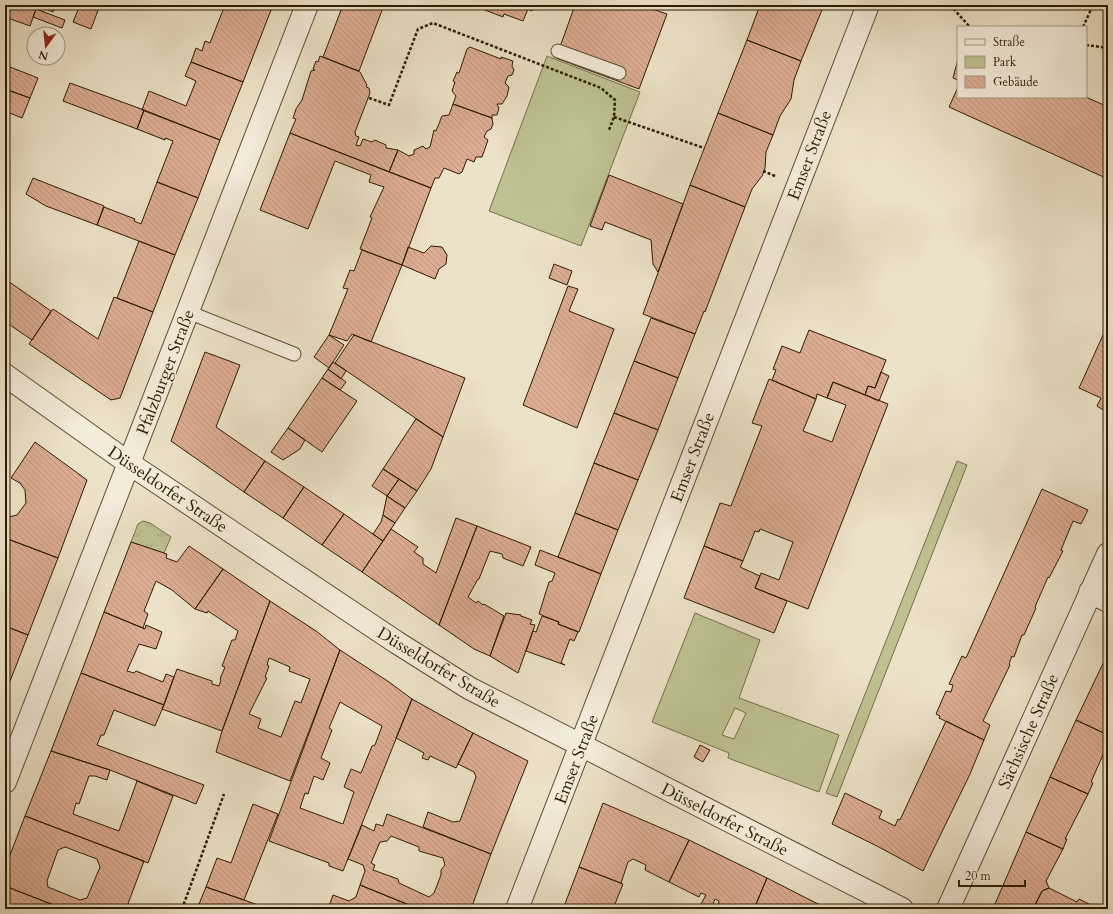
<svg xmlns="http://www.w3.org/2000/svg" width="1113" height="914" font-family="Cardo,serif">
  <defs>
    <pattern id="grass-tufts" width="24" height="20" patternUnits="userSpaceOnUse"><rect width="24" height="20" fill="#bec292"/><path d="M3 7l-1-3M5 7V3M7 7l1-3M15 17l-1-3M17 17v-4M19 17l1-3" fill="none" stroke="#a3a67c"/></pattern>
    <pattern id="building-back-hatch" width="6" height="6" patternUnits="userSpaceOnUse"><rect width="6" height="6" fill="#ddad93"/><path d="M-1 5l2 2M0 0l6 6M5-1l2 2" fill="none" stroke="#be947d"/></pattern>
  </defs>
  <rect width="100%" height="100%" fill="#ece2c8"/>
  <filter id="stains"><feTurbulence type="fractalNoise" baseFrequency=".005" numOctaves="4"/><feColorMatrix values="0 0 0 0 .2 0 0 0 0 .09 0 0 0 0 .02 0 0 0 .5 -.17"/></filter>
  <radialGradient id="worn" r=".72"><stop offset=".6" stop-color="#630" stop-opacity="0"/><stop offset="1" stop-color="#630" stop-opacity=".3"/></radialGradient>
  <path fill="url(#grass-tufts)" stroke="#756e4a" d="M143,521L150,523L171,537L164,553L131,542L138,524Z"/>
  <path fill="#bec292" stroke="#756e4a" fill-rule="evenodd" d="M547,56L640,92L581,246L489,211Z
    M957,461L967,465L837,797L826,793Z
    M695,613L760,640L739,698L839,735L819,792L728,758L729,753L652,722ZM735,708L746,713L734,739L722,735Z"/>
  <path fill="url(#building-back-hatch)" stroke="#2c1b01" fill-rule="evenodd" d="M5,5H26L36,9L30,26L5,17Z
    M37,5H56L53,12Z
    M80,5H100L91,29L73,22Z
    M225,5H273L243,82L191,62L196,48L202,51L205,41L210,43Z
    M343,5H384L359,71L323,57Z
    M487,5H534L532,11L528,9L523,21L504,14L503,17L485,10Z
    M575,5H641L667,14L639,89L556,58Z
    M760,5H824L801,61L747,40Z
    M36,9L65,20L62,28L33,17Z
    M747,40L801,61L794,80L791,99L780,116L773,135L718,113Z
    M470,47L501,59V57L513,61L512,66L514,70L512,75L508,76L505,83L509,87L507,96L502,104H497L499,108L497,115H492V118L453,104L456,96L452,91L455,82L453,81L457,72L459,73L467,49Z
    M320,56L360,72L367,85L366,87L369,88L370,93L355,132L356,136L359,137L356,145L360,146L363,139L372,142L375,140L386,145V148L398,150L389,172L290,133L296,119L293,118L296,109L302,100L311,71L315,70L313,69L316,61L318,62Z
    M958,59V80L953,78Z
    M191,62L243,82L220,140L142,110L149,91L186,106L196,81L185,76Z
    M5,65L38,78L30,98L5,89Z
    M70,83L144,110L137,129L63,101Z
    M958,87V97H1086L1108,107V179L949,107Z
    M5,89L30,98L22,118L5,111Z
    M453,104L492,118L493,124L491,129L487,131L484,137L488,140L482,157H476L474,162L467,159L462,172L459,174L444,168L439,178H435L431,188L389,172L398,150L409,156L414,154V150L423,146L426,149L430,147L434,130L436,131L442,116L449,115Z
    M144,110L220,140L198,198L157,182L173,141L165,138V140L137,129Z
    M718,113L773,135L766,152L765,169L762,176L752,189L745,207L690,185Z
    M290,133L431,188L402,265L360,249L372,218L370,217L384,187L369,182L371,175L335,161L308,229L260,210Z
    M609,175L683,204L658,272L653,264L651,240L605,222L602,230L590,226Z
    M33,178L104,206L97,225L46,206L26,194Z
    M157,182L198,198L175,255L97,225L104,207L135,219L134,221L141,224Z
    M690,185L745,207L705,312L704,311L695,334L643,314Z
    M139,241L175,255L153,312L117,298Z
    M431,246L442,247L447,255L446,264L439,269L435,279L402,265L408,247L424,253Z
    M362,250L402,265L371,342L352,334L347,341L329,335L348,289L343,288L350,270L354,271Z
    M554,264L572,271L567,285L549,278Z
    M5,279L51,311L32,340L10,325L8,329L5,327Z
    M568,286L578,289L569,311L614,329L577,428L523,405Z
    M114,297L153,312L120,398L111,400L29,344L53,309L98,339Z
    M651,318L695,334L678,378L634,361Z
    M1108,324V413L1097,406L1101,398L1079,388Z
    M809,330L886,360L875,388L868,386L865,395L833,382L827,398L817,394L816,399L772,380L776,370L773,369L782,346L800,353Z
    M329,335L344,345L329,368L314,357Z
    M354,335L465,378L443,437L335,363Z
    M205,352L240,365L216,427L265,461L244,492L171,441Z
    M634,361L678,378L658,430L614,413Z
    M333,362L346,371L341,379L328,369Z
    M328,369L346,382L340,390L322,378Z
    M881,372L889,376L879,401L865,395L868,386L875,388Z
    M322,378L357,401L322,452L288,428Z
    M769,379L816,399L803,431L832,442L846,405L827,398L833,382L888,404L808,609L755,588L761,573L779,580L793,542L760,529L759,532L755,531L743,561L704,546L720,503L731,506L762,426L752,423Z
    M614,413L658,430L638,480L594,463Z
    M416,419L443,437L431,469L417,491L383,469Z
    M288,428L305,440L300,449L283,460L271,452Z
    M35,442L87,480L58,558L5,538V518L17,515L26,503L25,490L20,483L11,478Z
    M265,461L304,487L283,518L244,492Z
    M594,463L638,480L618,530L575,513Z
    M383,469L399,479L387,496L372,486Z
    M399,479L417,491L405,508L387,496Z
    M304,487L344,514L322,545L283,518Z
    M1042,489L1088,510L1081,524L1073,521L1061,550L1063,551L1049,578L1048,577L1035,607L1036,608L1024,635H1022L1014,657L1012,656L1009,664L1010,665L983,721L990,725L984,740L939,718L940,716L936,714L946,691L951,692L953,685L949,684L962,656L966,658Z
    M387,496L405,508L395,523L383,515Z
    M575,513L618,530L601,574L558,557Z
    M344,514L383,541L362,572L322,545Z
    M383,515L395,523L383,541L373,534L381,522Z
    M456,518L477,526L439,625L362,572L391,529L418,547L414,552L423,558V564L436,573Z
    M477,526L531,547L523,566L503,558L502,554L490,551L479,579H478L468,597L476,603L478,601L483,605L484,604L504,616L490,656L474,649L439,625Z
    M5,538L58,558L28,635L5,626V571L8,564L5,563Z
    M131,542L167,554L166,558L177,562L189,546L223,569L195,609L172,590L156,581L144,611L148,614L143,628L104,612Z
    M704,546L743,561L740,567L760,576L755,588L787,601L774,633L684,598Z
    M540,550L601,574L579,632L558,624L559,622L539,614L549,582L552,581L555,573L535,565Z
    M223,569L270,601L222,731L162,709L177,669L212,681V684L219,686L221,680L220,679L225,667L222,666L232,640H235L238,631L208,611L207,613L195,609Z
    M270,601L316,631L340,650L290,781L216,752L222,731ZM269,658L290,667L289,671L310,679L301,703L295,701L281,737L258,728L261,719L249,714L267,678L265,677L269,666L267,665Z
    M104,612L145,629L146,625L162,632L156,649L139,644L127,671L134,673L136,671L163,682L166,674L174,677L164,705L81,673Z
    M506,613L521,615V616L532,620L530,624L535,625L518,673L490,656Z
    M542,616L559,622L558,624L578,632L574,641L570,639L561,663L565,665L526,651L533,631L536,632Z
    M5,626L28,635L5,694Z
    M340,650L389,682L412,699L343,871L329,866V863L269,841ZM340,702L382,726L375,745L372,746L361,773L351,769L344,787L354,792L343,824L300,808L305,793L308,794L314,776L323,780L330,763L321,758L332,730L329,728Z
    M1108,653V735L1076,720Z
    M81,673L164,705L155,726L114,710L104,735H101L97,745L204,785L196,804L110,770L51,751Z
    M412,699L473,733L456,768L430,756L428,760L422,758L424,753L396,738Z
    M1076,720L1108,735V748H1106L1091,782L1093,783L1088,794L1050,777Z
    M946,721L984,740L970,774L923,871L877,846L832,824L845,793L882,811L879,818L895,826L898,819L900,820Z
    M473,733L528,761L491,854L423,827L428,812L453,822L460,821L476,777L474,772L458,764Z
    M700,745L710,750L703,762L694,757Z
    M51,751L110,770L107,780L95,776H89L79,804L76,803L73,814L119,831L137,781L173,796L148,863L25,816Z
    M1050,777L1088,794L1065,839H1067L1063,849L1026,832Z
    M603,803L689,840L669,882L645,870L646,865L633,859L628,862L621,883L579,867Z
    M253,804L278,814L244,900L206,887L217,858L231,863Z
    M387,814L491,854L471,909H419L360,885L365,871L363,865L348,859L362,825L374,831L376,824L383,826ZM391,836L419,847V851L443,858L445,865L441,870V875L434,893L429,897L399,883L398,879L373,870L375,865L371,863L380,842L387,841Z
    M25,816L144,861L126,909H64L5,886V868ZM65,847L97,859L100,867L87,898L80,900L48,887L47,881L58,850Z
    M1026,832L1063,849L1046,881L1049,888L1042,891L1033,909H1005L995,904Z
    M689,840L767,878L754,909H722L718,907L719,901L715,899L711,909H703L701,904L706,895L701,893L699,897L669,882Z
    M579,867L623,884L613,909H563Z
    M767,878L816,903L829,909H754Z
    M360,885L419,909H369L357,904L350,909H328L333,895L349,901L356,897Z
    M5,886L64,909H5Z
    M206,887L244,900L269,909H197Z
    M1049,888L1077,902L1079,899L1091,905L1089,909H1033L1042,891Z"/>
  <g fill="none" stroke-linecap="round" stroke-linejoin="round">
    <g stroke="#5c4d33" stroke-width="15">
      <path id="lane" d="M558,51L619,73
        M188,312L294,354"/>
    </g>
    <g stroke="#5c4d33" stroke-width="24">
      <path id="street" d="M5,375L130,464L396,642L469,688L902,909
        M1090,592L1108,601
        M5,782L307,5
        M517,909L868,5
        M948,909L1108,554"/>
    </g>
    <path stroke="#2c1b01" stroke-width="2.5" stroke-dasharray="3 2" stroke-linecap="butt" d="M950,5L970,27
      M1083,27L1093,5
      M1086,45L1108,48
      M369,98L389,105L418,29L433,23L601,88L615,100L614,117L609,130
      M614,117L704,148
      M763,171L775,176
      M182,909L224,794"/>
    <use href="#lane" stroke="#f3ecdb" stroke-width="13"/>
    <use href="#street" stroke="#f3ecdb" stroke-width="22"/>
  </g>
  <g text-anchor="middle" stroke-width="3" stroke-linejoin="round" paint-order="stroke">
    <g font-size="17" fill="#2c1b01" stroke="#f3ecdb">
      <text transform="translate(809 155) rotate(-69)" y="6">Emser Straße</text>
      <text transform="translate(165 372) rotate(-69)" y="6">Pfalzburger Straße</text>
      <text transform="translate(692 457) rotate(-69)" y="6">Emser Straße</text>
      <text transform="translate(168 489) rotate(34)" y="6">Düsseldorfer Straße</text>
      <text transform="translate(439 667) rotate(31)" y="6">Düsseldorfer Straße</text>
      <text transform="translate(1028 731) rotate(-66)" y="6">Sächsische Straße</text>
      <text transform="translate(576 759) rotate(-69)" y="6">Emser Straße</text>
      <text transform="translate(725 819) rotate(27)" y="6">Düsseldorfer Straße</text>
    </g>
  </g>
  <rect width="1113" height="914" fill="none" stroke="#ece2c8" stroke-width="20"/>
  <rect x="6" y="6" width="1101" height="902" fill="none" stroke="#2c1b01" stroke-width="2"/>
  <rect x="10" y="10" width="1093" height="894" fill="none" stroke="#2c1b01"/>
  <rect x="957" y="26" width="130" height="72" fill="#f3ecdb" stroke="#a39884"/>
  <rect x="965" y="39" width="20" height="6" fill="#f3ecdb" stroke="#a39884"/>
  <text x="993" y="46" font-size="12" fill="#2c1b01">Straße</text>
  <rect x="965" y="56" width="20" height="12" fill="#bec292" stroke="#a39884"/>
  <text x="993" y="66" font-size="12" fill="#2c1b01">Park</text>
  <rect x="965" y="76" width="20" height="12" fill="url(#building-back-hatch)" stroke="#a39884"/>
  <text x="993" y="86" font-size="12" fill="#2c1b01">Gebäude</text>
  <g transform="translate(46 46) rotate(195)"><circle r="19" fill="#f3ecdb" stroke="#a39884"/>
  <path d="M0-3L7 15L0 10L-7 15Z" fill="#8f2418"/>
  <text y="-6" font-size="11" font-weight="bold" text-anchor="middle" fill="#2c1b01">N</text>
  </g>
  <path d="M959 880v6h66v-6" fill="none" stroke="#2c1b01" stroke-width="2"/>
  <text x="965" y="880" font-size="12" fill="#2c1b01" stroke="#f3ecdb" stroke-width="3" paint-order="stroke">20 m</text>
  <rect width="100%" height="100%" filter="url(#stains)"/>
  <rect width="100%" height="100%" fill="url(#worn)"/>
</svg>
